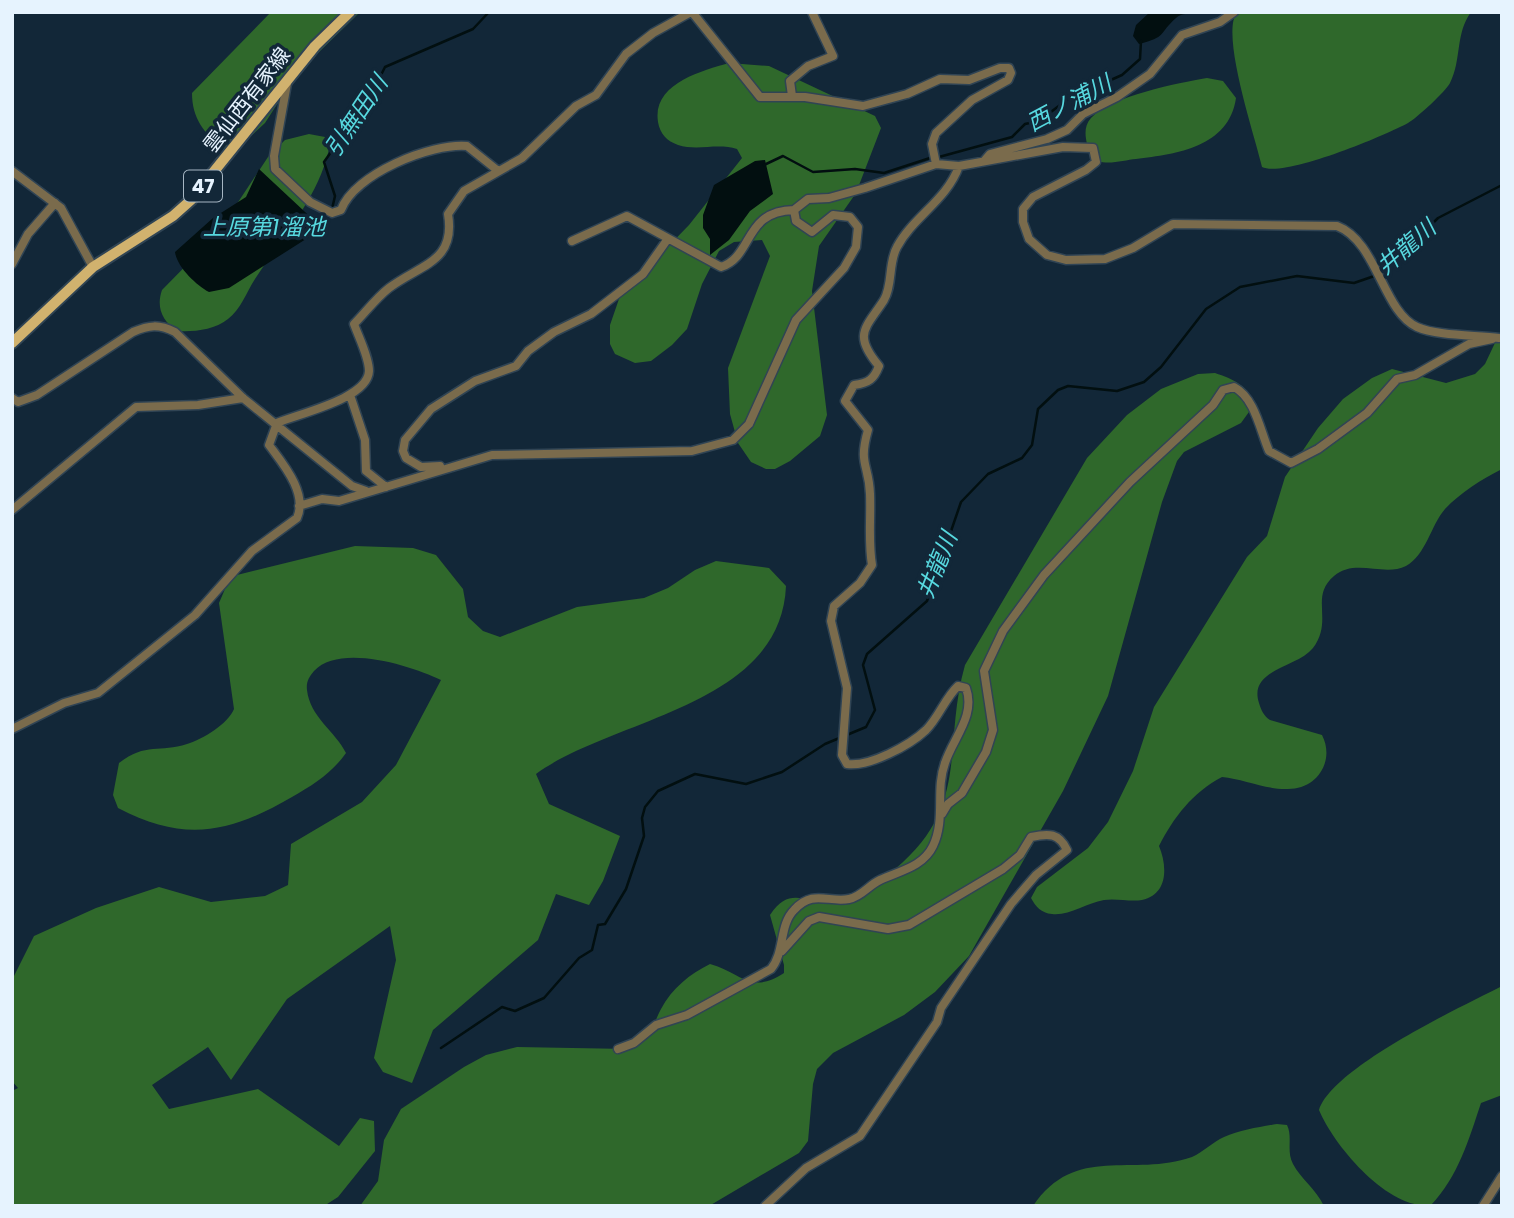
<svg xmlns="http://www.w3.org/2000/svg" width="1514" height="1218" font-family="Poppins,'Noto Sans JP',sans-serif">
  <rect width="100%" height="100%" fill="#122738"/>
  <path fill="#2f682b" d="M271,12H360L318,53L283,95L265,123L249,138L224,149C204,134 192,118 192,93Z
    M1237,12H1471C1455,34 1462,59 1450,83C1446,91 1417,118 1408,123C1384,136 1284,178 1262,167C1255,136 1220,34 1237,12Z
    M729,63L769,66L875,116L881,128L856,193L819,246L812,291L827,415L820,436L790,461L775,469H766L751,462L738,443L730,414L728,368L770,256L762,240L734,242L719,251L702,284L687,329L672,345L651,361L635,363L615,354L610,344V325L620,296L689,225L742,158L737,149C718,143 697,151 678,145C667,141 660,134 658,122C652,84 701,71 729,63Z
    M1207,78L1223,81L1236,98C1229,147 1177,154 1136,159C1125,160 1109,165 1098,161C1091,158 1089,151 1087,144C1085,135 1084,126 1091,118C1111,96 1178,83 1207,78Z
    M309,134L325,137L330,144C321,195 282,237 255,279C246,293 241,309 228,319C214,330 194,332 177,331C162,321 156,307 162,290L217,234L268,157L285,140Z
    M1502,328V469C1482,479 1460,493 1445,509C1431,525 1426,555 1406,566C1384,577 1355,558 1334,576C1309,597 1334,620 1313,648C1297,668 1248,669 1259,703C1261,710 1264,716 1270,720L1322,735C1335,760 1318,789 1288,789C1267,790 1243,779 1222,777C1192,793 1174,817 1159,846C1167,865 1169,894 1142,900C1130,902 1116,898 1104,900C1086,903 1069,916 1052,914C1041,913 1036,907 1031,898L1037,887L1088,848L1108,822L1133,771L1154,707L1247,557L1267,536L1285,477L1318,428L1343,399L1372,378L1392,369L1446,383L1475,374L1485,364Z
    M1215,373C1233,379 1249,386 1254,405L1241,423L1184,452L1177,461L1162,502L1108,696L1063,791L969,956L935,992L904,1015L833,1053L817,1069L813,1084L808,1141L799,1153L709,1206H360L378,1181L384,1140L401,1109L464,1067L486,1055L517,1047L628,1049C656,1039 649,1031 661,1009C672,988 690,974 710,964C742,973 750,995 784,973V965L770,915C792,882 808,908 840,901C862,896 878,882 895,869C971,806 942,746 965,665L1087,458L1127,415L1161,389L1198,374Z
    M355,546L413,548L436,555L463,589L468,617L483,631L500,637L577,607L644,598L668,588L695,570L716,561L769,568L786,586C781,707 612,718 536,774L549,804L620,836L603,881L589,905L556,894L538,940L433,1030L412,1083L383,1072L374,1058L396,960L390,926L287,999L231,1080L208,1047L152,1085L169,1109L258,1089L339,1146L360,1118L374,1121L375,1151L338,1197L324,1206H12V1091L18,1088L12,1081V980L34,936L96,908L159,887L211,902L265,896L288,885L291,844L362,802L396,765L441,680C412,666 340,643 314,671C309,677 306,682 307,690C310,717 335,731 346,753C332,773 313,785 292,797C230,833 185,843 118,808L113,795L119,763C146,742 160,753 187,744C203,739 228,724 234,709L219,603L225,589L237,575Z
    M1502,986V1095L1481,1103C1469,1139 1458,1177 1431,1205C1389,1211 1334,1146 1319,1110C1333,1067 1459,1008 1502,986Z
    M1277,1124L1287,1125C1293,1137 1286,1151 1293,1164C1301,1179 1316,1189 1324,1206H1033C1076,1143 1132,1178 1192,1157C1203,1152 1213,1142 1224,1137C1240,1130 1260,1127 1277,1124Z"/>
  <path fill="#020f10" d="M1150,12H1192C1186,15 1181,13 1176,18C1158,34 1167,37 1139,44L1133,36L1136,25Z
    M765,160L773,194L750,211L729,240L710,255V239L703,228V215L714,185L755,161Z
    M259,169L319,225L317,232L229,288L209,292C196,285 177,267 175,252L213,218L246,197Z"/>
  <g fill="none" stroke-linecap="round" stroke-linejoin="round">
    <path stroke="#020f10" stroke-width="2.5" d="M939,157L1012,137L1025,124L1039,121L1068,99L1122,75L1140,59L1141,41
      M764,165L783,156L813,172L855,169L884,173L930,158
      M332,209L335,196L324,162L371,95L385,67L473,29L489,12
      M318,225L328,214
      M441,1048L502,1007L515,1011L544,998L579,958L592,950L598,925L605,924L626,889L644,836L642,818L645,807L658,791L695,774L746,784L782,772L825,744L866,727L875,710L863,665L867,654L927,601L961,502L988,474L1022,458L1032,445L1038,409L1058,390L1068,386L1117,391L1144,382L1161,367L1206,309L1240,287L1297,276L1354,283L1383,273L1438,218L1502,185"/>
    <g stroke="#304454" stroke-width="11">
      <path id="minor" d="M692,12L760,97H805L863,106L907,94L940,79L969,80L1000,68H1009L1011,73L1008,80L972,100L936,133L932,144L936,164
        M288,78L274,156L275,169L310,202L332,213L341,210C354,174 431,143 467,146L497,170
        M792,96L790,81L808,66L833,56L812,12
        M984,161L990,154L1047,139L1067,130L1083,114L1117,97L1150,74L1182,35L1220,22L1234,12
        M12,171L61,208L93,267
        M572,241L627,216L721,267C754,256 743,211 794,210
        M12,264L28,234L55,203
        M350,395L365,440L366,471L386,487
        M12,398L18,402L37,395L133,332C149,325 159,324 175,332L243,398L352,486L366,491
        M440,466L421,467L406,458L403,451L405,440L431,409L475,381L516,366L528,351L554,332L591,314L643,274L667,240
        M299,506L322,499L339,501L492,455L692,451L733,440L749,424L796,320L844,268L856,247L858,227L850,217L833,215L812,232L796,221L794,210L808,199L829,198L865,188L936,164L959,166L1063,147L1093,148L1096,162L1086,170L1033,197L1023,209V222L1029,239L1047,255L1066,260L1105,259L1133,248L1173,224L1337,226C1377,241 1383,312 1417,327C1437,336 1476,335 1499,338
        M12,510L136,407L198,405L243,398
        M12,729L64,703L98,693L195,615L252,551L297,518C308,493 283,464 269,445L277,423C297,414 368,399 369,371C369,357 359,338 354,324C365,313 376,298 389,288C421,264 456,262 448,214L464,191L522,158L576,106L596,95L626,54L653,33L691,12
        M942,814L948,804L962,793L986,752L993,730L984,671L1003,631L1044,575L1130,482L1213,405L1223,390L1234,387C1255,398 1260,430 1269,451L1291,463L1318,449L1367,413L1397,379L1415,375L1469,344L1492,339
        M618,1049L634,1043L656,1025L687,1015L771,969C785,952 779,925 794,910C813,889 828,903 849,899C861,897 869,885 880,880C899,871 923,867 933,846C946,819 935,790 945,763C953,738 976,716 966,688L958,686C945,698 939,717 926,730C910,745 870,767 847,764L842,755L847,688L831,621L834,606L860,583L872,565C868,541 871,519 870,494C869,464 858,465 868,430L845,401L854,385C869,383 874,379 879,366C852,334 866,328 884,300C893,285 888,263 897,247C913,217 947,200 959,166
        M765,1206L806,1168L860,1136L937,1022L941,1008L1011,904L1036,875L1067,850C1059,833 1049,833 1031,837L1020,855L1003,869L909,925L888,929L819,917L809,921L782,951
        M1483,1206L1502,1176"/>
    </g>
    <g stroke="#304454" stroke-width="14">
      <path id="major" d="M12,343L93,267L173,216L191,200L315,46L350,12"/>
    </g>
    <use href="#minor" stroke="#7a6b4c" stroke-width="8"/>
    <use href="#major" stroke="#d1b26e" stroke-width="10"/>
  </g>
  <g text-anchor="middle" stroke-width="7" stroke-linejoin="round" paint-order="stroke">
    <rect fill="#122738" stroke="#a6b6c3" stroke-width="2" x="184" y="170.5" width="38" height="31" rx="5"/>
    <g font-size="19" font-weight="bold" fill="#e6f3fe">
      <text x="203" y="193">47</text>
    </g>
    <g font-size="21" fill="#e6f3fe" stroke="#122738">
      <text transform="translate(247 100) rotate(-52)" y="7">雲仙西有家線</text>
    </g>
    <g font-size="23" font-style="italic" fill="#57d8df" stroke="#122738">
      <text transform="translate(1069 103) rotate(-28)" y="8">西ノ浦川</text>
      <text transform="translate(356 116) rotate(-56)" y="8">引無田川</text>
      <text x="264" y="235">上原第1溜池</text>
      <text transform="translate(1406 247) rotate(-41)" y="8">井龍川</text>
      <text transform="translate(937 565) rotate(-68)" y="8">井龍川</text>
    </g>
  </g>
  <rect width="1514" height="1218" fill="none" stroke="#e6f3fe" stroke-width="28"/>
</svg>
